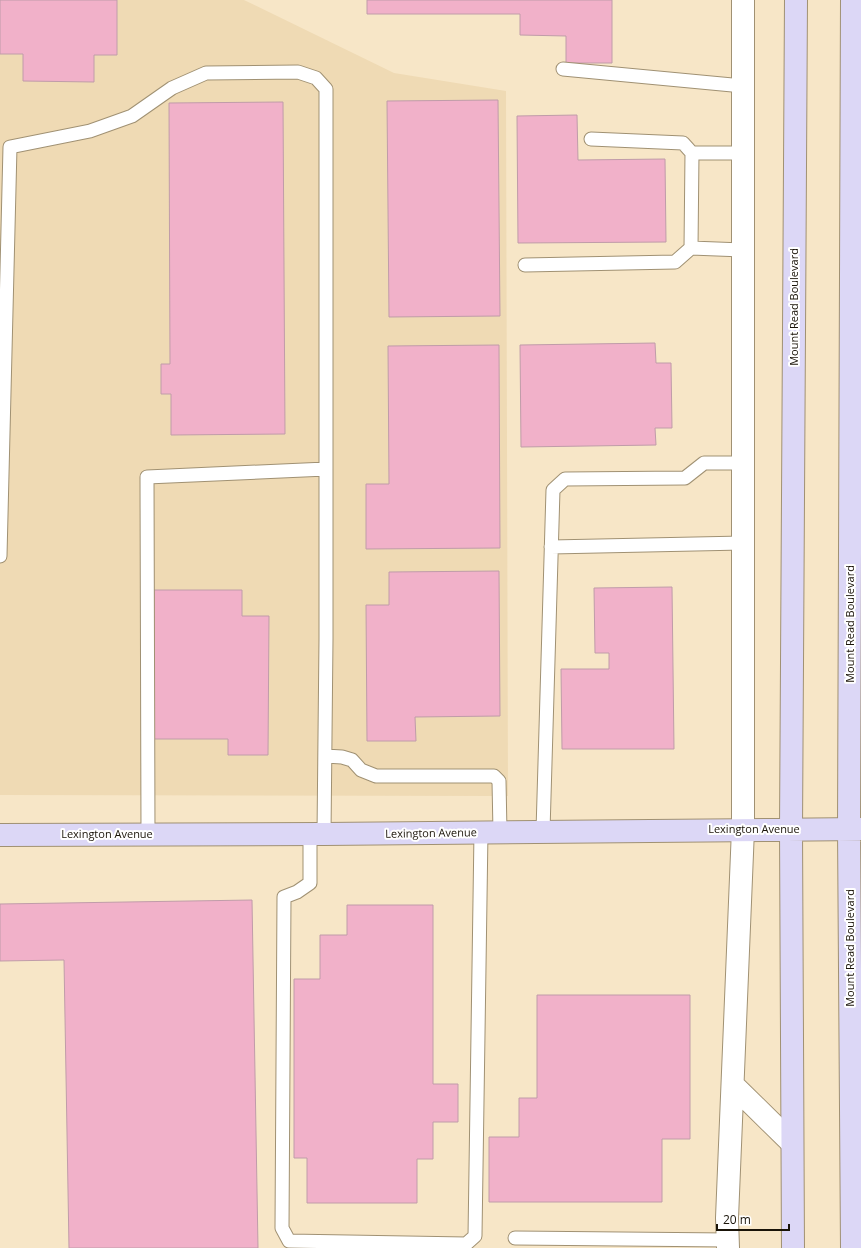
<svg xmlns="http://www.w3.org/2000/svg" width="861" height="1248" font-family="'Open Sans',sans-serif">
  <rect width="100%" height="100%" fill="#f7e6c7"/>
  <path fill="#efdab4" d="M0,0H244L394,73L506,91L508,796L0,795Z"/>
  <path fill="#f1b1c9" stroke="#c09ca9" d="M0,0H117V55H94V82L23,81V54H0Z
    M367,0H612V63H566V36L520,35V14H367Z
    M498,100L500,316L389,317L387,101Z
    M283,102L285,434L171,435V394H161V364H170L169,103Z
    M577,115L578,160L665,159L666,242L518,243L517,116Z
    M655,343L656,363H671L672,428H655L656,445L521,447L520,345Z
    M499,345L500,548L366,549V484H389L388,346Z
    M499,571L500,716L415,717L416,741H367L366,605H389V572Z
    M672,587L674,749H562L561,669H609V653H595L594,588Z
    M154,590H242V616H269L268,755H228V739H153Z
    M252,900L258,1248H69L64,960L0,961V904Z
    M347,905H433V1084H458V1122H433V1159H417V1203H307V1158H294V979H320V935H347Z
    M537,995H690V1139H662V1202H489V1137H519V1098H537Z"/>
  <g fill="none" stroke-linecap="round" stroke-linejoin="round">
    <g stroke="#a09173" stroke-width="15">
      <path id="lane" d="M563,69L743,86
        M692,153H743
        M691,248L743,250
        M525,265L675,262L691,248L692,153L683,143L591,139
        M551,547L743,543
        M0,556L10,147L90,131L132,116L172,88L206,73L298,72L316,78L326,89V639L324,834
        M325,756L342,757L352,760L361,770L376,776H494L499,781L500,832
        M543,831L553,490L565,479L685,478L704,463H743
        M148,834L147,477L326,469
        M310,834V883L297,892L284,897L282,1228L289,1241L466,1244L475,1236L481,832
        M515,1238L728,1240"/>
    </g>
    <g stroke="#a09173" stroke-width="24">
      <path id="street" d="M734,1086L792,1143
        M728,1248L727,1218L743,829V0"/>
    </g>
    <g stroke="#a09173" stroke-width="24">
      <path id="secondary" d="M0,835L324,834L861,829
        M793,1248L791,829L796,0
        M852,1248L849,829L852,0"/>
    </g>
    <use href="#lane" stroke="#fff" stroke-width="13"/>
    <use href="#street" stroke="#fff" stroke-width="22"/>
    <use href="#secondary" stroke="#dcd7f6" stroke-width="22"/>
  </g>
  <g text-anchor="middle" stroke-width="4" stroke-linejoin="round" paint-order="stroke">
    <g font-size="11" fill="#191308" stroke="#fff">
      <text transform="translate(794 307) rotate(-90)" y="4">Mount Read Boulevard</text>
      <text transform="translate(850 624) rotate(-90)" y="4">Mount Read Boulevard</text>
      <text x="754" y="833">Lexington Avenue</text>
      <text transform="translate(431 833) rotate(-1)" y="4">Lexington Avenue</text>
      <text x="107" y="838">Lexington Avenue</text>
      <text transform="translate(850 948) rotate(-90)" y="4">Mount Read Boulevard</text>
    </g>
  </g>
  <path d="M717 1224v6h72v-6" fill="none" stroke="#191308" stroke-width="2"/>
  <text x="723" y="1224" font-size="12" fill="#191308" stroke="#ffffff" stroke-width="3" paint-order="stroke">20 m</text>
</svg>
